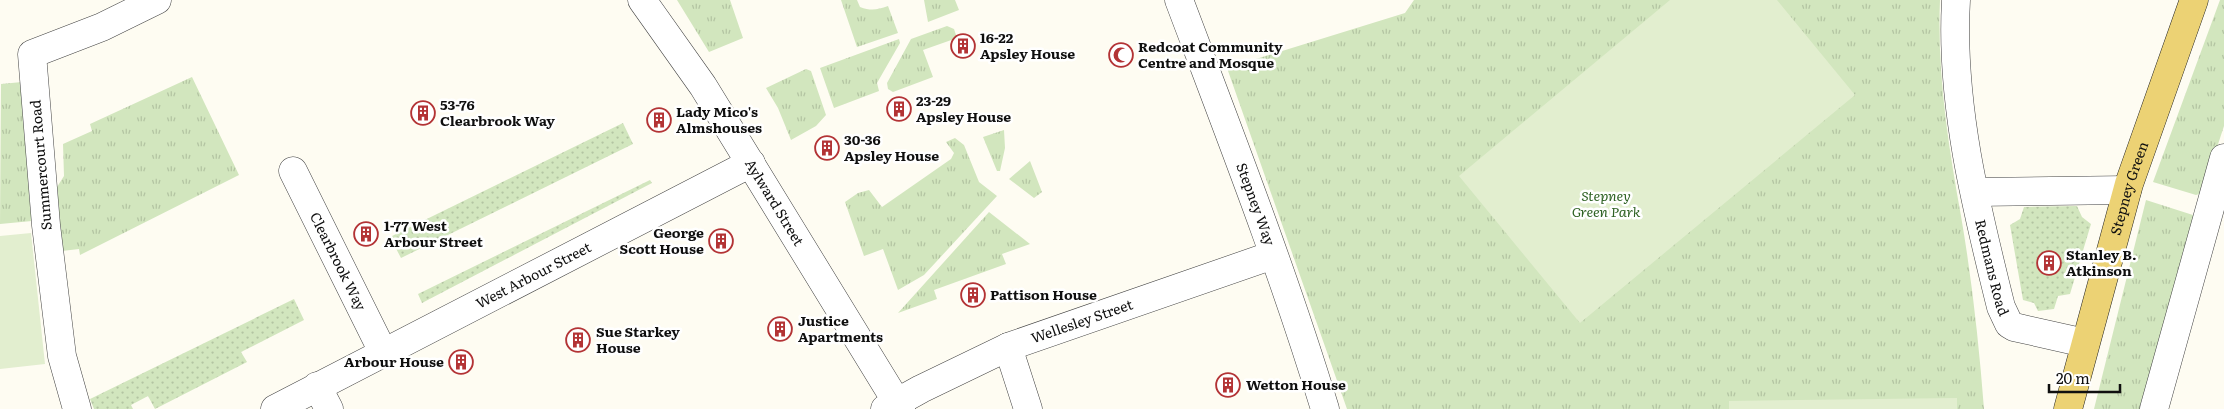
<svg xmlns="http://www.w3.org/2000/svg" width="2224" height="409" font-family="Literata,serif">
  <defs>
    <pattern id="grass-tufts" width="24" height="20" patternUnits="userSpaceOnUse" patternTransform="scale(1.25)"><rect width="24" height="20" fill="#d2e6be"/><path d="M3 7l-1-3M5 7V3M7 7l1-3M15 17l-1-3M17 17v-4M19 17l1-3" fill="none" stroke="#b3c4a2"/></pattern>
    <pattern id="garden-dots" width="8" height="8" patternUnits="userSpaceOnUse" patternTransform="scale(1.25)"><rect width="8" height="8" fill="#d2e6be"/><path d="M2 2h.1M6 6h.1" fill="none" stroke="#b3c4a2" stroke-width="1.8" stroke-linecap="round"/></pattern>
  </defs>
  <rect width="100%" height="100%" fill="#fefcf2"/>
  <path fill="url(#grass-tufts)" d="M677,0H730L743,38L709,52Z
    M841,0H857L860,7C871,11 877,10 888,6L898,33L857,47Z
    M924,0H955L959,10L928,22Z
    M1414,0H1940C1937,73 1948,144 1961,216C1972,280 1979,344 1984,409H1347L1227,68L1405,13Z
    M2220,0H2224V126L2202,193L2196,195L2153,182Z
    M947,26L954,29L957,38L923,50L933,77L893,92L888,89L887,83L911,39Z
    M899,39L900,43L877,83L879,91L834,108L820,68Z
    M806,69L811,71L826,115L816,126L791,140L778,108L766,88Z
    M192,77L239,175L80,255L79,249L62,251L57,187L64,176L63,144L92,131L90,124Z
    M22,82L32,169L29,195L32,221L0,224L1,84Z
    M1004,130L1005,148L1000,171H997L983,137Z
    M955,138L964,145L979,182L997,196L924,275L898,290L883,249L864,256L845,202L858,193L869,190L882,207L951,159L954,153L946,142Z
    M1030,161L1042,192L1034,198L1009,179Z
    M2146,200L2196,216L2146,409H2094Z
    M989,212L1030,244L1002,254L1006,264L934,290L937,299L898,313Z"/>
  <path fill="url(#garden-dots)" d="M623,123L633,144L401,258L390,237Z
    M650,180L652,183L422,303L418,294Z
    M2077,206L2082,217L2091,224L2070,294L2058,296L2054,309L2038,311L2034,303L2023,300L2010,225L2020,219L2024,207Z
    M294,299L304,320L241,352L247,362L155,409L148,396L131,405L133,409H94L90,399Z"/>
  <path fill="#e2eecf" d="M1670,0H1777L1855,95L1580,323L1459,176Z
    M31,233L45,364L0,369V236Z
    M1957,398V409H1729V401Z"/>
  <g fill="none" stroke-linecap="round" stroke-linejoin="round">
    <g stroke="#424242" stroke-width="29">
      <g id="minor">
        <path id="s1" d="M642,0L703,86L901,409"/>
        <path id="s2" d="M1179,0C1230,135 1283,271 1325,409"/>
        <path id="s3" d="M1956,0C1950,103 1976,207 2001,307L2009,324L2014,327L2085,343"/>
        <path id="s4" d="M293,171L383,352"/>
        <path d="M1975,192L2127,190"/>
        <path d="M1008,347L1028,409"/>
        <path d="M317,386L329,409"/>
        <path d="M77,409L62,356L46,225L32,54L102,27L157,0"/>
        <path id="s5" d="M275,409L751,163"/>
        <path id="s6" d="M885,409L921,389L1008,347L1273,255"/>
        <path d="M2154,409L2224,158"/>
      </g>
    </g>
    <g stroke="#202020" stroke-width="29">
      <g id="major">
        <path id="s7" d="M2068,409L2129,184L2194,0"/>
      </g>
    </g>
    <use href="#minor" stroke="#fff" stroke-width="28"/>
    <use href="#major" stroke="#ecd274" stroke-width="28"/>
  </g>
  <defs>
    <g id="building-ring" transform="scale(1.25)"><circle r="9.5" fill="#fff" stroke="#b33335" stroke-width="1.5"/><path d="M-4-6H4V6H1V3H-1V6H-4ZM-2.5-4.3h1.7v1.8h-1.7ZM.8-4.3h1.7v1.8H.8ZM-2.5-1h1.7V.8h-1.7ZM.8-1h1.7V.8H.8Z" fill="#b33335"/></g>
    <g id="mosque-ring" transform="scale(1.25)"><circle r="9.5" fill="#fff" stroke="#b33335" stroke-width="1.5"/><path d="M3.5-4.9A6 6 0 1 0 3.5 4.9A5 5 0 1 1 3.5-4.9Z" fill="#b33335"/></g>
  </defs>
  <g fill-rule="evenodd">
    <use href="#building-ring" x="963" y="46"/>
    <use href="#mosque-ring" x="1121" y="55"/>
    <use href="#building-ring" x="899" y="109"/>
    <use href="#building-ring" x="423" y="113"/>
    <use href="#building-ring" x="659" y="120"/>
    <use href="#building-ring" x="827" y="148"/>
    <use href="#building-ring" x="366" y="234"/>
    <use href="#building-ring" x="721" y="241"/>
    <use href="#building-ring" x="2049" y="263"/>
    <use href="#building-ring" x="973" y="295"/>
    <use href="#building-ring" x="780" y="329"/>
    <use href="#building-ring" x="578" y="340"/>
    <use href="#building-ring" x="461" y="362"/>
    <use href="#building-ring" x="1228" y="385"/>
  </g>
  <g text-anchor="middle" stroke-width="5" stroke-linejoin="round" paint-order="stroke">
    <g font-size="14" font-weight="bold" fill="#0f0f0f" stroke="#fff" text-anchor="start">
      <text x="980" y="43">16-22<tspan x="980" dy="16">Apsley House</tspan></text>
      <text x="1138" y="52">Redcoat Community<tspan x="1138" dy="16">Centre and Mosque</tspan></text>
      <text x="916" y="106">23-29<tspan x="916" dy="16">Apsley House</tspan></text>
      <text x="440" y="110">53-76<tspan x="440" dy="16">Clearbrook Way</tspan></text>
      <text x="676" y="117">Lady Mico's<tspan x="676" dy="16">Almshouses</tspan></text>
      <text x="844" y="145">30-36<tspan x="844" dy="16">Apsley House</tspan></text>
      <text x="384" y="231">1-77 West<tspan x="384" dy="16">Arbour Street</tspan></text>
      <text x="704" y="238" text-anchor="end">George<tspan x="704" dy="16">Scott House</tspan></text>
      <text x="2066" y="260">Stanley B.<tspan x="2066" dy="16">Atkinson</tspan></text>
      <text x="990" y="300">Pattison House</text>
      <text x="798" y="326">Justice<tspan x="798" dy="16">Apartments</tspan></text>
      <text x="596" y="337">Sue Starkey<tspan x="596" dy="16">House</tspan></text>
      <text x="444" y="367" text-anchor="end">Arbour House</text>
      <text x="1246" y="390">Wetton House</text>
    </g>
    <g font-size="14" fill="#0f0f0f" stroke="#fff">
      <text transform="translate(41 165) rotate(-95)" y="5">Summercourt Road</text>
      <text dy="5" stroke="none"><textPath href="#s7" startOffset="229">Stepney Green</textPath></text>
      <text dy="5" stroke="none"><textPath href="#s1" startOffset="242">Aylward Street</textPath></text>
      <text dy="5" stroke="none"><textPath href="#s2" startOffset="218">Stepney Way</textPath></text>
      <text dy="5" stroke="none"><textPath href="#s4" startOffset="101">Clearbrook Way</textPath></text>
      <text dy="5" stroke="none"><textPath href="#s3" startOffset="271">Redmans Road</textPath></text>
      <text dy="5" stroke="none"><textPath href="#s5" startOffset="291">West Arbour Street</textPath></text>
      <text dy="5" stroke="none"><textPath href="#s6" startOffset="216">Wellesley Street</textPath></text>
    </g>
    <g font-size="14" font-style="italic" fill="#2f6224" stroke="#fff">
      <text x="1606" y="201">Stepney<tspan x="1606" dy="16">Green Park</tspan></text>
    </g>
  </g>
  <path d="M2049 384v8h71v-8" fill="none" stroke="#0f0f0f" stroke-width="2.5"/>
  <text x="2056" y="384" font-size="15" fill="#0f0f0f" stroke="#ffffff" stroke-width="4" paint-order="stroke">20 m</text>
</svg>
